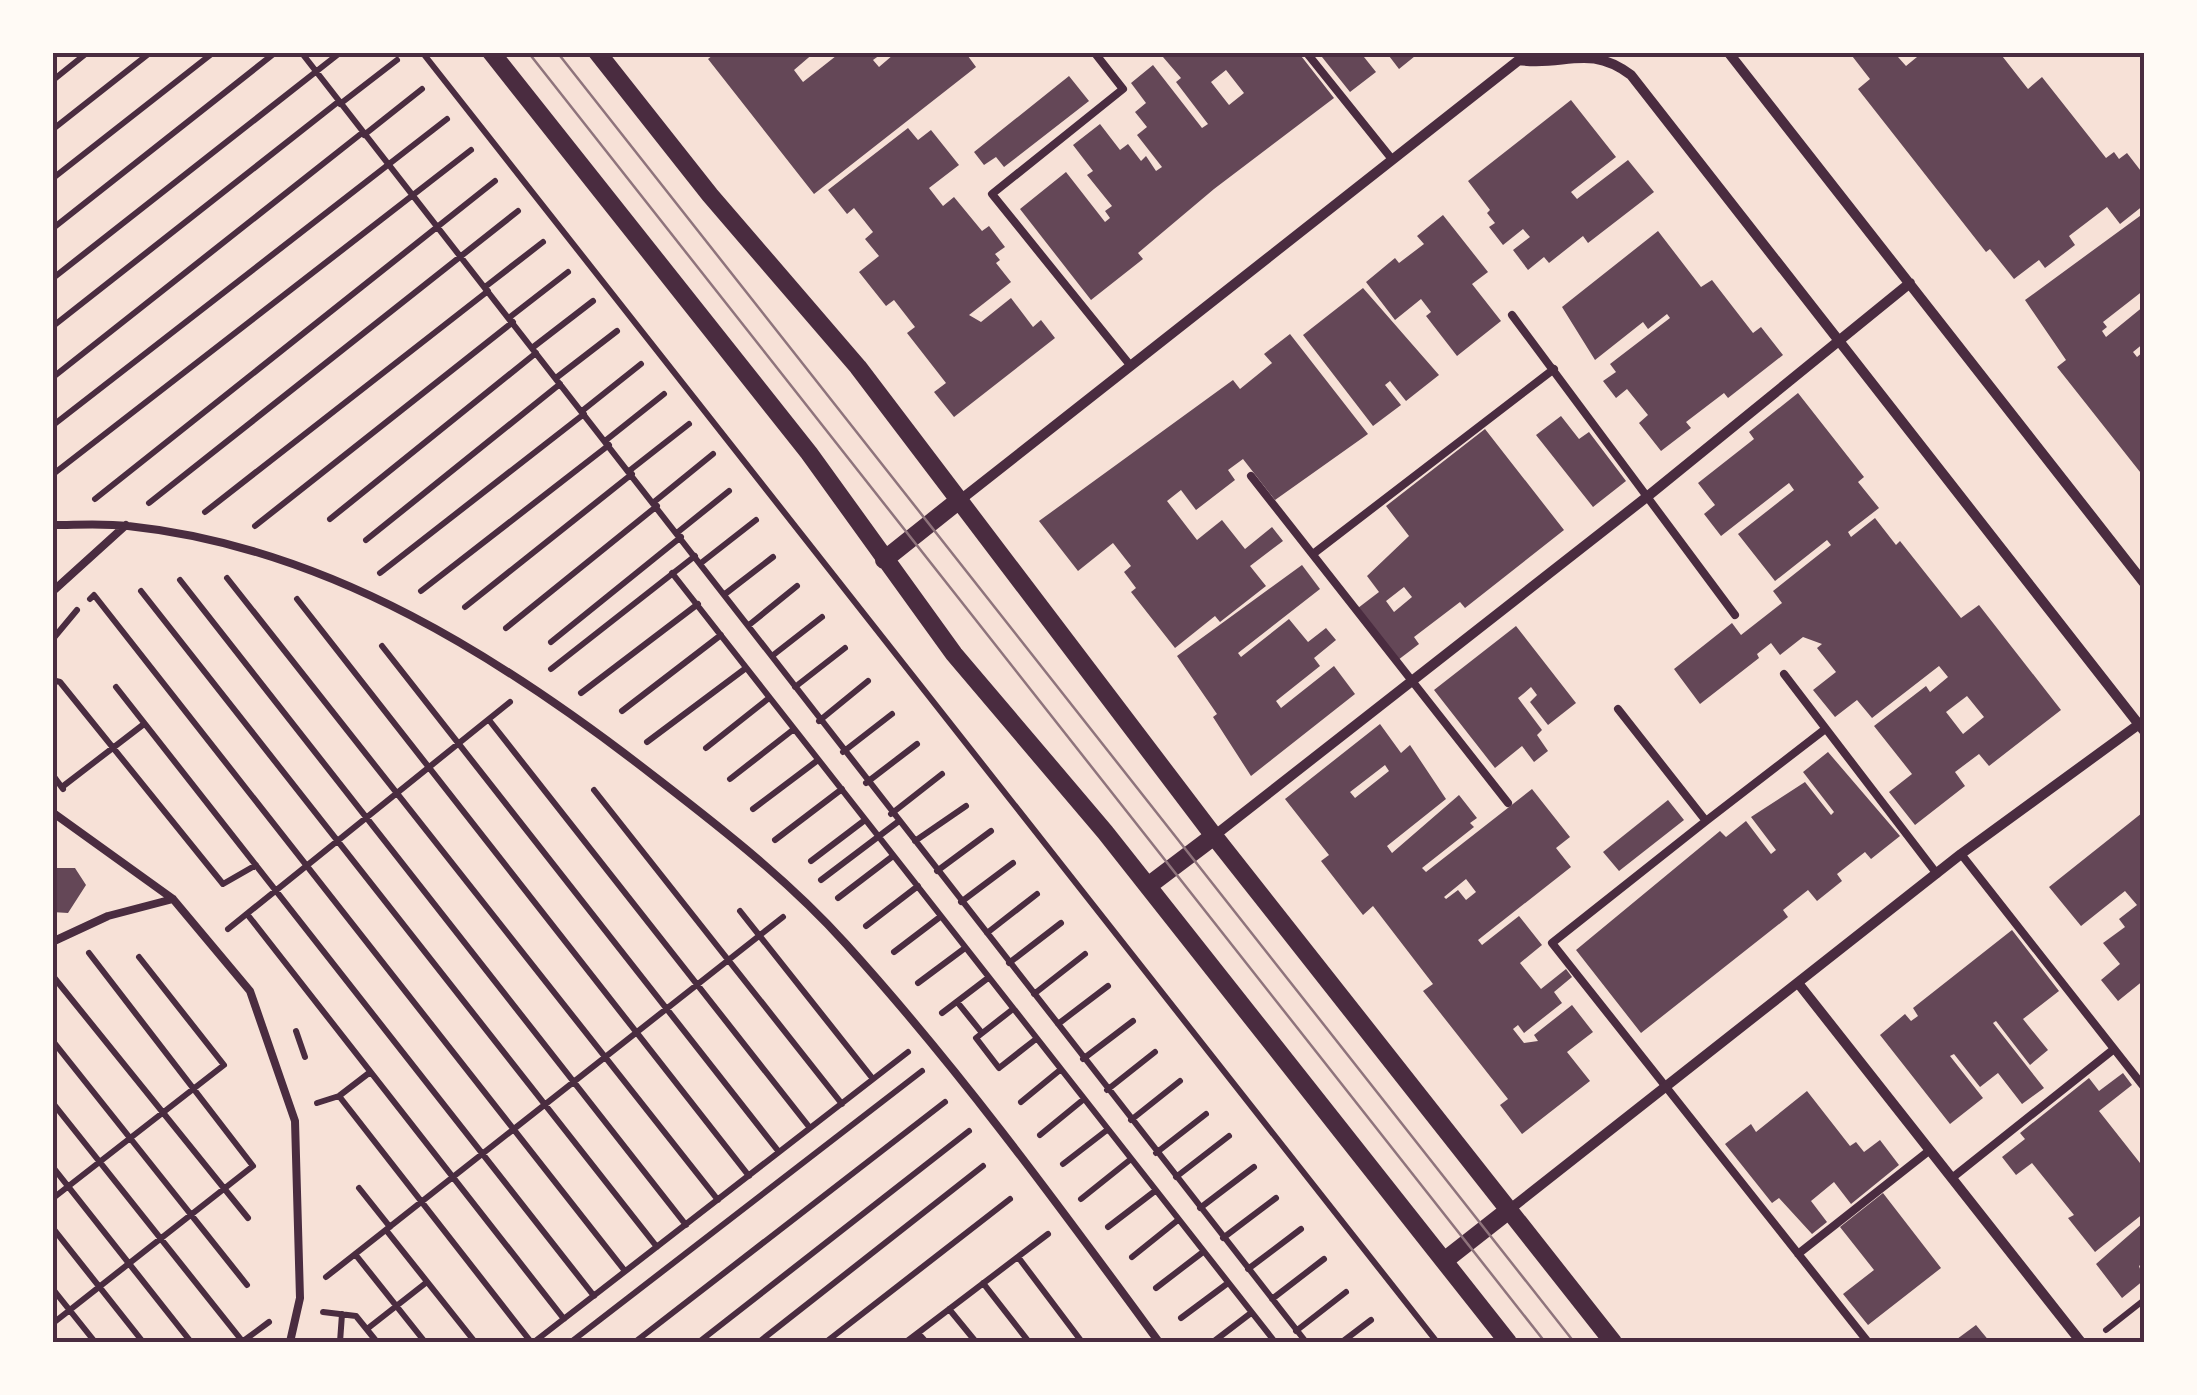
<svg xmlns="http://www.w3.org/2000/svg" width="2197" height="1395" font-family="Ubuntu,sans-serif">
  <rect width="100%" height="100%" fill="#f7e1d7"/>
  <path fill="#644757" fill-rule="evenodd" d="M717,52H815L794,70L803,82L841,52H884L873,60L879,67L893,55L891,52H965L976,67L814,194L708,59Z
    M1168,52H1298L1334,98L1214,189L1138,253L1143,259L1091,300L1020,209L1066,172L1105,222L1110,218L1105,211L1112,206L1087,175L1093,171L1073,145L1100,124L1120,150L1128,144L1141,161L1146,156L1156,171L1162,167L1137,135L1147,127L1135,112L1146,103L1131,83L1153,65L1202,128L1208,124L1176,82L1181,78L1163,57ZM1226,70L1244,93L1229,105L1211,82Z
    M1318,52H1360L1376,72L1350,92Z
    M1386,52H1420L1399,69Z
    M1849,52H1904L1898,57L1906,66L1917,57L1913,52H1999L2028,89L2042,77L2106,158L2114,152L2119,159L2127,153L2144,175V205L2120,224L2107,207L2069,236L2075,245L2045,268L2039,260L2014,279L1990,249L1986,252L1858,89L1870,79Z
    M1069,76L1089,101L1004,167L996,157L984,165L974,152Z
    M1571,100L1616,157L1571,192L1577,199L1628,160L1654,192L1588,243L1583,236L1549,263L1544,257L1528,270L1513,250L1530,237L1523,229L1503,245L1489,227L1495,223L1487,213L1490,210L1468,181Z
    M908,128L918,140L931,130L959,165L929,188L943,206L954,197L982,231L989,226L1005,247L995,254L1000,260L996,263L1011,282L969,315L981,322L1011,298L1033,327L1041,320L1055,338L954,417L934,392L946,383L907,333L915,327L894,300L886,306L859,272L879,256L865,239L873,232L854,208L847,214L828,190Z
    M2144,213V290L2103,322L2107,327L2102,331L2106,337L2144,306V343L2133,352L2137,357L2144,351V477L2057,367L2066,360L2025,300Z
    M1443,215L1488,272L1472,284L1501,321L1457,356L1426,316L1431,312L1421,299L1395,320L1366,282L1395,258L1399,263L1424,244L1417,236Z
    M1658,231L1701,287L1712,280L1753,333L1761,327L1783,355L1728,398L1724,393L1686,422L1691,428L1661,451L1639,423L1648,415L1627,389L1616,398L1603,381L1616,372L1610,364L1670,318L1667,314L1648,329L1643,322L1595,360L1562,307Z
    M1363,288L1439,375L1406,401L1390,381L1385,385L1401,405L1373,426L1303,335Z
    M1290,334L1368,434L1275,500L1243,459L1228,470L1235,480L1196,510L1181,490L1167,501L1197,540L1222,520L1245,549L1272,527L1283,541L1250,566L1266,586L1220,622L1215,616L1175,648L1131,592L1136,588L1124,572L1131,566L1113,543L1078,571L1039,521L1233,380L1240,389L1272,363L1264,354Z
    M1798,393L1864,477L1858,482L1879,508L1848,532L1851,537L1875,518L1896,545L1900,541L1961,618L1979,605L2061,710L1989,766L1979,754L1955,772L1965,786L1915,825L1889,792L1912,774L1874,726L1926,686L1930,692L1948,677L1939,666L1872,718L1857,700L1835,717L1813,690L1836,672L1817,648L1822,644L1803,637L1780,655L1771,643L1757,654L1759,658L1700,704L1674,669L1732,623L1741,635L1782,603L1773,591L1831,545L1827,540L1775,581L1738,534L1794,490L1789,483L1721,536L1704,514L1715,505L1698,483L1754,439L1749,432ZM1967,696L1984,717L1963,734L1946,712Z
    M1561,416L1579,439L1589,432L1626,481L1593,507L1536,435Z
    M1485,429L1564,530L1465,608L1460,602L1414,637L1419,644L1398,660L1358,608L1379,592L1367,576L1409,536L1386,506ZM1404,587L1412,597L1394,612L1386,601Z
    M1302,565L1320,589L1238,653L1241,657L1289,619L1308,642L1326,628L1336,640L1314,658L1320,666L1276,701L1281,708L1334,666L1355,694L1251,776L1213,717L1217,714L1177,656Z
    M1516,626L1576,703L1548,725L1530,702L1537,695L1531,687L1523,694L1518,698L1542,730L1537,735L1548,751L1534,762L1522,746L1495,768L1434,690Z
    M1380,724L1401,753L1410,745L1446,799L1387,846L1392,853L1459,795L1477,818L1470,823L1474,827L1422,868L1426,872L1532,789L1570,837L1556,848L1571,867L1478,940L1482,945L1519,916L1542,945L1520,963L1541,989L1566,969L1572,977L1554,992L1562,1003L1524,1033L1518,1025L1513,1029L1524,1043L1538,1041L1534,1035L1572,1005L1593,1032L1567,1052L1590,1081L1522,1134L1500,1105L1508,1099L1423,991L1433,984L1373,906L1363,915L1321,861L1329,855L1285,799ZM1385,765L1389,771L1355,798L1350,792ZM1466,879L1476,892L1466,900L1458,890L1446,899L1444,897Z
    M1828,752L1900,836L1871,859L1865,852L1837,874L1842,881L1817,901L1808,890L1783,910L1788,917L1641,1033L1576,950L1720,831L1726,837L1746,821L1771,854L1776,850L1751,817L1805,782L1831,815L1834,812L1803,772Z
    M1668,800L1684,820L1619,871L1603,852Z
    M2142,813L2144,980L2118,1001L2101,980L2120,964L2103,943L2125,927L2119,919L2137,905L2125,891L2081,926L2049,887Z
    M52,868H75L86,885L68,913L52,912Z
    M2012,930L2059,991L2023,1019L2048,1050L2030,1065L1996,1021L1993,1023L2044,1088L2022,1104L1998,1073L1980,1087L1954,1054L1950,1056L1983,1098L1950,1124L1880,1035L1905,1014L1911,1021L1918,1016L1913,1008Z
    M2123,1073L2132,1085L2099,1111L2140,1163L2144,1159V1213L2095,1252L2068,1218L2074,1215L2032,1163L2016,1175L2002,1157L2025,1139L2020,1133L2089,1078L2099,1091Z
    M1807,1091L1850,1146L1856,1142L1864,1152L1880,1140L1899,1165L1851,1204L1834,1182L1811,1201L1827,1222L1812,1234L1779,1198L1772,1203L1725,1144L1751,1124L1756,1132Z
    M1883,1193L1941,1268L1868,1325L1843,1294L1874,1270L1840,1227Z
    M2144,1222V1262L2139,1266L2144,1280L2122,1298L2096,1264Z
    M1976,1325L1990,1342H1953Z"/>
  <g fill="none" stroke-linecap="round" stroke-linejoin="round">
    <path stroke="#4a2c40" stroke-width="6" d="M301,52L1306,1342
      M422,52L1437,1342
      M52,81L88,52
      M340,104L397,60
      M52,130L151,52
      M364,135L422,89
      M52,179L214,52
      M52,229L276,52
      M52,279L341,52
      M485,287L543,242
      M510,317L568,272
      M52,327L338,102
      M532,348L593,301
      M52,378L362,133
      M556,378L617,331
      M582,411L641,364
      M52,426L447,119
      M605,441L664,394
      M629,471L689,424
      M52,475L471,150
      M95,499L495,181
      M654,502L713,454
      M149,503L518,211
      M205,512L488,291
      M330,519L536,353
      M255,526L513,322
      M678,532L729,491
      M366,540L560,384
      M701,563L756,520
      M380,573L584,414
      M672,573L1275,1342
      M227,578L718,1200
      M180,580L686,1225
      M141,591L657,1247
      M421,591L609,445
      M725,594L773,557
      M90,599L94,595L625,1271
      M297,599L749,1176
      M465,607L632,474
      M749,625L797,586
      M506,628L657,506
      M52,640L77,610
      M551,642L681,537
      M382,646L779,1152
      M772,656L822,617
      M551,669L695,556
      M52,680L60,682L223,884L256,865
      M116,687L594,1296
      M795,687L845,648
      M581,693L698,604
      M622,711L721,635
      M489,720L810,1128
      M819,721L868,681
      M647,742L746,668
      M706,748L769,698
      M843,752L892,714
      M52,774L63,789
      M730,779L794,729
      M866,783L917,744
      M62,787L144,724
      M594,790L842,1104
      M753,809L818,760
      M891,814L942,774
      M775,840L842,789
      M915,841L966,806
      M811,861L865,820
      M937,871L991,831
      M821,880L899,821
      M838,898L893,856
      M961,902L1013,863
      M740,911L873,1079
      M247,914L564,1319
      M866,926L918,886
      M228,929L510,702
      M987,933L1037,894
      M894,952L940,917
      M1009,963L1061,923
      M52,975L248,1218
      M918,983L965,948
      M1034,994L1085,954
      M958,1003L982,1033
      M1013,1009L976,1038L999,1068L1036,1039
      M942,1013L988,978
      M1058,1024L1108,986
      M296,1031L305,1057
      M52,1040L247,1285
      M1083,1059L1133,1021
      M1107,1090L1155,1052
      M339,1096L531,1342
      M52,1102L243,1342
      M1021,1102L1060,1070
      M317,1103L339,1096L369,1073
      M1131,1120L1180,1081
      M1040,1135L1084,1099
      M1156,1153L1206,1114
      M1063,1164L1107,1130
      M52,1166L191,1342
      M1176,1177L1229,1136
      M359,1188L390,1227
      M52,1199L224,1065L139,957
      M1081,1199L1131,1159
      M1200,1208L1254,1167
      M52,1227L143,1342
      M1108,1227L1155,1191
      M386,1230L475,1342
      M1223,1238L1276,1198
      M355,1254L425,1342
      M1018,1257L1082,1342
      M1132,1257L1178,1220
      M1248,1269L1301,1229
      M326,1277L783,917
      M983,1283L1029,1342
      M52,1288L95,1342
      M1156,1288L1203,1252
      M1272,1299L1324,1259
      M949,1309L976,1342
      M323,1312L356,1316L377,1342
      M1181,1318L1228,1283
      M52,1324L253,1166L89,953
      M367,1329L427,1282
      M2106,1330L2144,1300
      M1296,1331L1346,1292
      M918,1333L926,1342
      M242,1342L269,1322
      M340,1342L342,1314
      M534,1342L908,1052
      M571,1342L922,1071
      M635,1342L945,1102
      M699,1342L969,1131
      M759,1342L983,1166
      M826,1342L1010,1199
      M906,1342L1048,1234
      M1213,1342L1251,1313
      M1342,1342L1371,1320"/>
    <path stroke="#4a2c40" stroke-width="8" d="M1094,52L1123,89L992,194L1130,365
      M1306,52L1391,158
      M1512,315L1735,615
      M1251,476L1508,803
      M52,525C77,525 103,523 128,526C329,547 504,659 659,780C725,831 790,882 846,944C960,1070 1059,1206 1159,1342
      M1313,554L1554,369
      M52,592L126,525
      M1784,674L1937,874
      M1618,709L1706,821L1552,943L1868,1342
      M52,812L173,899L250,991L295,1121L300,1298L290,1342
      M1706,821L1824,730
      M1961,854L2144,1087
      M52,942L108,916L173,899
      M1952,1178L2114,1049
      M1798,1254L1930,1150"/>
    <path stroke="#4a2c40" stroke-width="10" d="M1728,52L2144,583
      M1519,60C1564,67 1588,43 1631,75L2144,731
      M959,501L1519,60
      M1214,836L1648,496L1910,283
      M1798,983L2081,1342
      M1509,1210L1961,854L2142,722"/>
    <path stroke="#4a2c40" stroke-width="18" d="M491,52L809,453L954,654L1105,832L1508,1342
      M597,52L710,195L858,367L1214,836L1613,1342
      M884,560L958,501
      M1148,886L1214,836
      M1444,1261L1509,1210"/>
    <path stroke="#8f747c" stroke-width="2.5" d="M528,52L1545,1342
      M557,52L1574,1342"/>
  </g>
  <rect width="2197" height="1395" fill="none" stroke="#fffaf5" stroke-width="110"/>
  <rect x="55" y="55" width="2087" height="1285" fill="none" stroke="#4a2c40" stroke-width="4"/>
</svg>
